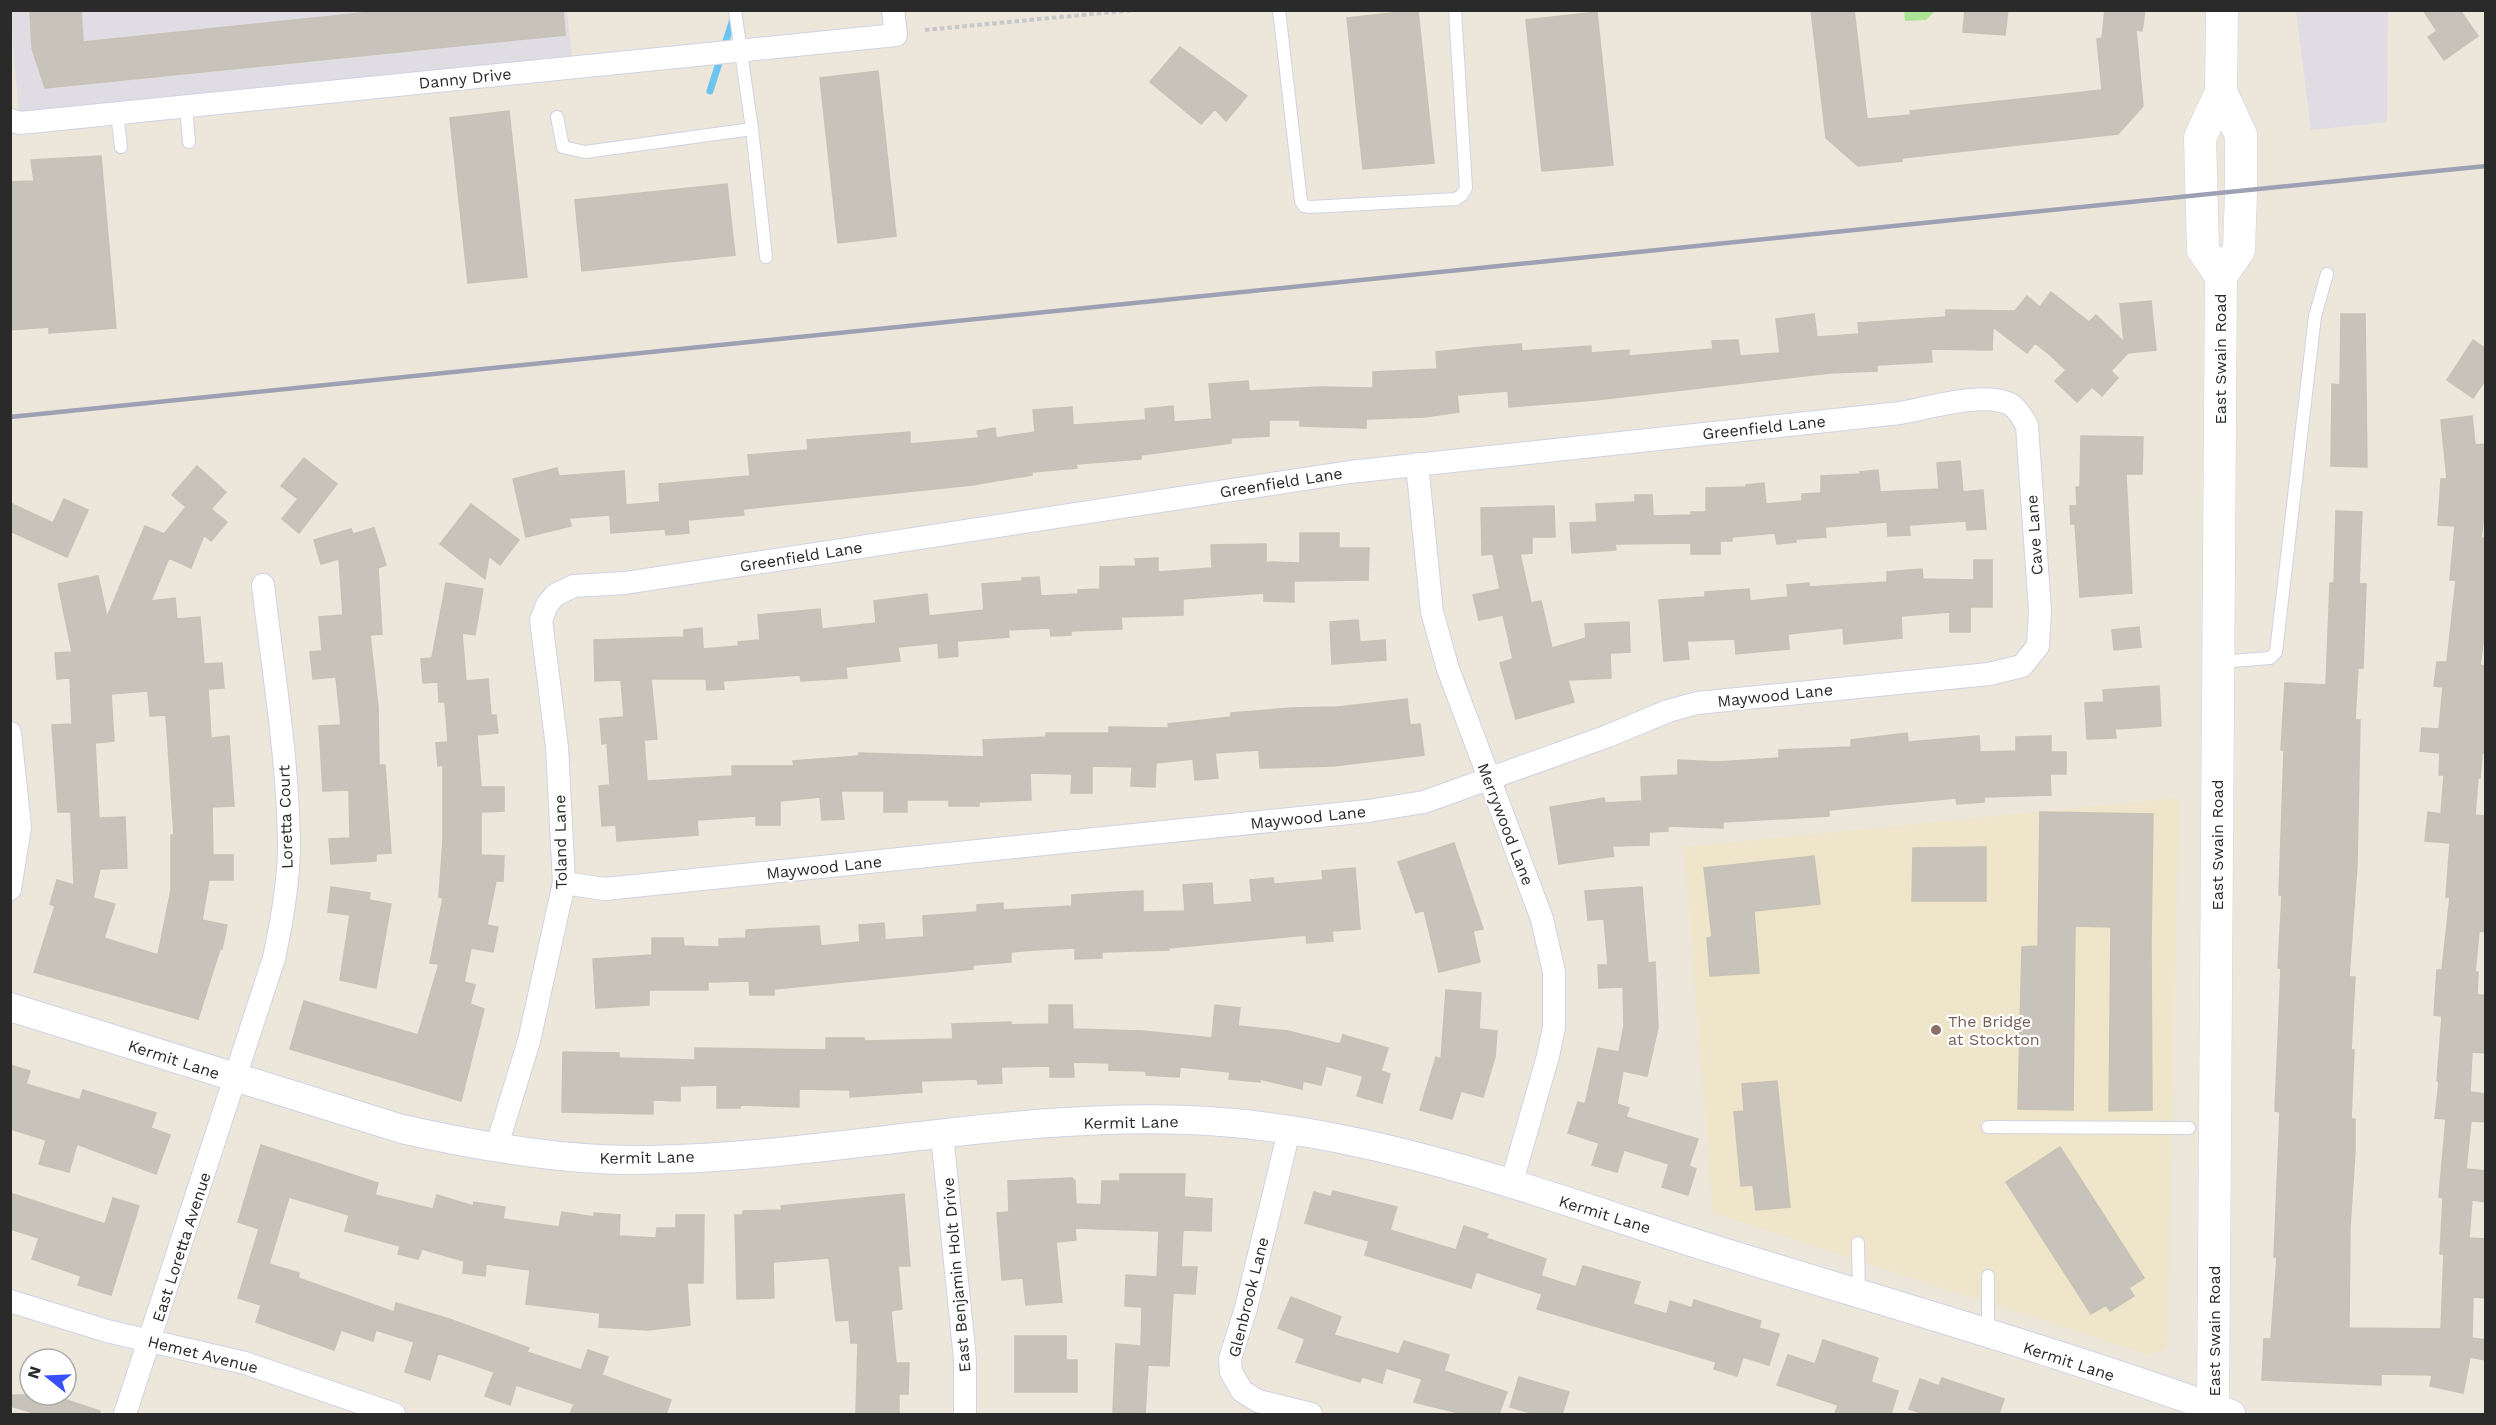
<svg xmlns="http://www.w3.org/2000/svg" width="2496" height="1425" font-family="'Work Sans',sans-serif">
  <rect width="100%" height="100%" fill="#ece6db"/>
  <path fill="#dfdce4" d="M10,11H567L573,67L20,123Z
    M2296,11H2388L2387,122L2311,130Z"/>
  <path fill="#eee5ca" d="M2179,798L2167,1349L2148,1355L1713,1213L1684,847Z"/>
  <path fill="#ace496" d="M1904,11V10L1935,11L1926,20L1905,21Z"/>
  <g fill="none" stroke-linecap="round" stroke-linejoin="round">
    <path stroke="#6cc5f1" stroke-width="7" d="M710,91L733,19"/>
  </g>
  <path fill="#c7c3bb" stroke="#c7c2b5" stroke-width="1.5" fill-rule="evenodd" d="M30,10H81L83,42L390,10H563L565,35L45,88L32,48Z
    M1418,10L1434,163L1363,169L1347,18Z
    M1811,10H1854L1867,119L1911,115L1910,111L2102,90L2097,39L2102,38L2105,10H2145L2142,31L2136,30L2143,106L2118,134L1902,158V161L1858,166L1826,138Z
    M1965,10H2008L2005,35L1963,32Z
    M2423,10H2460L2478,36L2444,60L2428,37L2437,31Z
    M1597,12L1613,165L1542,171L1526,20Z
    M1180,47L1247,96L1226,121L1215,109L1201,124L1150,82Z
    M878,71L896,236L838,243L820,78Z
    M509,111L527,277L468,283L450,118Z
    M101,156L116,328L49,333V327L10,330V182L34,181L31,160Z
    M727,184L735,255L582,271L575,200Z
    M2051,292L2089,322L2096,315L2124,342L2120,304L2151,301L2156,350L2128,353L2111,371L2118,378L2102,396L2092,387L2077,402L2055,381L2066,370L2049,354L2035,343L2027,353L1993,327L1992,350L1931,349L1932,362L1877,365V371L1830,373L1595,400L1509,407L1508,391L1457,395L1459,412L1424,417L1366,419V428L1300,426V420H1269V436L1231,438V443L1141,455V459L1076,464L1077,468L1032,472V475L972,485L743,509L744,515L688,520L689,533L666,535L665,529L611,533L610,515L569,518L571,526L526,537L513,479L557,468L559,476L624,471L626,505L660,502L659,484L750,476L748,455L808,450L807,440L910,432V444L979,438L977,431L995,428L996,438L1035,432L1033,410L1072,407L1073,425L1146,420L1145,409L1173,406L1174,422L1212,419L1209,384L1248,381L1249,391L1320,387L1373,388V372L1437,369L1436,352L1483,347L1521,344L1522,351L1591,346V353L1629,350V356L1713,349L1712,341L1738,340L1740,356L1780,353L1776,319L1814,314L1817,337L1859,334L1858,323L1946,317V310L2015,311L2027,296L2040,307Z
    M2341,314H2365L2367,467L2331,466L2332,384L2340,385Z
    M2473,340L2486,349V379L2473,398L2447,380Z
    M2472,416L2475,445L2486,444V503L2481,538H2486V624L2480,665L2486,666V753H2482L2480,778H2478L2475,815L2486,816V932L2479,931L2475,972H2478L2477,995H2486V1053L2472,1052L2470,1092L2486,1094V1122L2471,1121L2466,1169L2486,1171V1202L2472,1200L2469,1238L2486,1239V1298L2473,1297L2472,1338L2486,1340V1360L2470,1357L2463,1393L2430,1386L2432,1375L2381,1374V1385L2262,1380L2264,1339H2271L2277,1257H2274L2280,1112L2275,1111L2281,968H2278L2282,895H2279L2284,750H2281L2285,683L2326,685L2330,583H2334L2336,511L2362,512L2359,584H2366L2363,668H2358L2355,720H2360L2357,865L2349,977H2355L2351,1050H2354L2351,1119H2355V1151L2350,1227L2349,1328L2441,1329L2444,1254H2440L2443,1198L2439,1197L2446,1119L2435,1118L2439,1082L2437,1081L2442,1016L2434,1015L2437,970H2442L2450,897H2446L2450,843L2425,841L2428,812L2441,814L2444,775H2439L2440,753L2420,751L2422,728L2439,729L2443,687L2434,686L2437,662H2447L2456,580H2450L2455,526L2438,525L2441,479H2447L2441,420Z
    M2081,436L2143,437L2142,474H2126L2132,593L2080,597L2075,524H2071L2070,506H2077L2076,487H2080Z
    M304,458L337,484L299,533L282,519L298,499L281,486Z
    M1960,461L1963,492L1983,490L1986,529L1967,530L1966,521L1909,525L1910,535L1888,536L1887,522L1825,527L1826,537L1796,539V542L1777,544L1775,533L1732,537V541H1720V554H1691V543L1615,544L1616,550L1572,553L1570,523L1597,522L1596,504L1635,502V495H1652L1653,516L1691,515V512H1706V488L1746,487V485L1764,483L1766,504L1802,501V494L1821,493V476L1861,474L1860,472L1878,470L1880,492L1939,489L1937,463Z
    M197,466L226,492L211,509L227,522L211,541L204,535L191,568L169,558L151,601L175,598L177,619L200,617L204,664L222,663L224,688L208,689L211,738L229,736L234,806L212,807L213,855H233V880H209L202,920L227,925L222,949H220L198,1019L34,972L55,906L50,904L57,880L74,885L71,812H58L52,725L72,724L70,678L57,679L55,653L72,652L58,584L98,576L107,617L145,526L164,534L186,507L172,495ZM148,691L150,716L166,715L174,835H171V890L158,955L104,938L115,904L93,898L100,869L127,868L125,817L99,818L95,743L114,741L111,694Z
    M64,499L88,510L67,557L10,531V503L53,523Z
    M471,504L519,540L500,565L489,556L485,579L440,544Z
    M1554,506L1555,537H1532V553L1520,554L1531,603L1541,601L1552,648L1586,638L1585,624L1629,622L1630,652L1610,653L1611,678L1568,680L1574,702L1516,719L1500,663L1513,659L1503,615L1479,620L1473,595L1500,589L1493,554L1482,555L1481,508Z
    M374,528L386,565L378,568L382,634L370,635L378,707L379,765H385L391,853L376,854V861L331,864L329,839L350,838L349,790L323,791L319,726L341,725L336,677L313,679L310,652L322,651L319,617L343,615L339,559L321,564L314,540L351,529L353,534Z
    M1300,533H1339V548H1369L1368,580L1294,581V602L1264,601V593L1183,599V615L1121,617L1122,629L1071,631V635L1051,636L1050,628L1008,630L1009,637L957,641L958,656L939,658L938,643L898,647L900,661L846,667L847,678L801,681L800,675L723,681L724,689L707,690L706,679H651L657,739L644,740L647,781L732,776V766H794L793,761L859,756V753L984,757L983,740L1046,737V733H1109V727L1169,728L1168,724L1231,717V713L1292,708L1338,707L1407,699L1410,725L1420,724L1424,755L1333,766L1260,768L1259,750L1215,753L1218,778L1195,780L1193,759L1156,763L1155,787L1131,786L1132,767L1092,766V793H1071L1072,774L1030,773L1031,800L979,802V806H949V800H907V812H884V791H841L844,819L822,820L820,797L780,801V825H756V816L697,820L698,835L617,841L616,825L602,826L599,786L610,785L607,743L602,744L600,719L624,717L621,680L595,681L594,640L684,637V630L702,628L703,649L739,646L738,642L760,640L758,615L820,609L822,629L876,623L874,601L927,594L929,616L984,610L982,584L1022,581V578L1039,577L1041,596L1078,594V590L1100,589V567L1136,566L1135,559L1158,558V572L1212,568L1211,545L1266,544V562L1300,563Z
    M1974,560H1992V607H1970V632H1950V612L1901,616L1902,638L1844,644L1843,628L1788,634L1789,649L1736,654L1735,639L1687,641L1689,659L1664,661L1659,600L1705,597V592L1749,589L1750,601L1788,597L1787,585L1809,583V587L1887,582V572L1922,569L1923,579L1974,580Z
    M446,583L483,589L475,635L462,633L466,681L488,679L491,715H496L498,733L477,735L481,787H504V811L481,812V855L504,856L503,881H496L487,925L498,927L493,952L471,948L464,982L475,985L470,1004L484,1009L461,1101L290,1049L304,1001L418,1035L439,964L430,963L443,898L439,897L443,840V765L438,766L436,743L448,742L445,702H439L438,682L423,683L421,659L432,658Z
    M1358,620L1360,642L1385,640L1386,660L1332,664L1330,622Z
    M2139,627L2141,647L2114,650L2112,630Z
    M2159,686L2161,726L2115,729L2116,738L2087,739L2085,703L2104,702L2103,690Z
    M1907,733L1908,742L1979,736L1980,752L2016,751V737L2051,736V752H2066V774H2050L2051,795L1984,797V802L1957,804L1956,798L1829,810V816L1723,822V828L1668,826V831L1649,832V845L1612,846L1614,856L1559,864L1550,807L1604,798L1605,803L1642,801L1641,777L1678,775V760L1718,762L1779,758V750L1851,747V740Z
    M2040,812L2153,814L2151,943L2152,1110L2109,1111L2111,927L2075,926L2073,1110L2018,1109L2022,947L2038,946Z
    M1454,843L1483,929L1473,931L1480,962L1439,972L1424,910L1416,913L1398,862Z
    M1986,847V901H1912L1913,848Z
    M1814,856L1820,904L1754,911L1759,973L1710,976L1707,938L1712,937L1704,868Z
    M1355,868L1360,929L1332,931L1333,941L1307,943L1306,935L1168,948L1169,950L1102,952V958L1075,959V948L1035,950L1011,952V962L973,965V969L774,989V995H750L749,981L708,982V990H649V1005L596,1008L593,959L652,955V938H683L684,946L719,947V939L746,938V930L819,926L821,946L860,942L859,925L884,923L885,940L924,937L923,916L977,912V905L1003,903V910L1072,906V895L1119,892L1143,891V912L1185,911L1183,885L1212,883L1213,905L1252,902L1250,880L1273,878L1274,884L1323,880L1322,871Z
    M331,887L370,893L369,900L391,904L376,988L340,980L350,915L328,912Z
    M1642,887L1648,963L1655,962L1658,1028L1647,1076L1623,1071L1617,1104L1629,1108L1626,1117L1698,1139L1689,1166L1696,1169L1688,1195L1662,1187L1669,1164L1624,1150L1617,1172L1592,1165L1599,1143L1568,1133L1578,1102L1585,1104L1598,1048L1619,1052L1624,1026L1623,987L1599,988L1598,965H1608L1604,919L1588,920L1585,891Z
    M1446,990L1481,993L1479,1029L1497,1031L1495,1057L1483,1097L1461,1091L1452,1119L1420,1110L1436,1057L1441,1059Z
    M1049,1005H1072L1073,1029L1142,1031L1212,1038L1215,1005L1240,1008L1238,1026L1288,1031L1340,1044L1343,1035L1388,1048L1381,1071L1390,1074L1382,1103L1357,1096L1363,1076L1326,1066L1321,1085L1303,1081L1302,1089L1260,1079V1082L1229,1079L1230,1072L1180,1067L1179,1077L1146,1075V1071L1109,1070V1063L1073,1062L1074,1077H1050V1066L1001,1067L1002,1083L978,1084L977,1079L921,1081L922,1092L850,1097V1090L799,1089V1107L740,1105V1108H717V1085L680,1086V1101L653,1100V1114L562,1112L563,1052L619,1053V1058L695,1060V1048L826,1050V1038H864V1041L953,1039L952,1024L1011,1022V1025L1049,1024Z
    M10,1065L30,1071L26,1084L80,1100L83,1090L156,1113L151,1128L170,1135L156,1174L77,1144L69,1172L39,1164L46,1140L10,1129Z
    M1777,1081L1790,1207L1756,1210L1753,1185L1741,1186L1734,1112L1744,1111L1742,1084Z
    M261,1145L378,1183L375,1195L433,1209L437,1195L473,1206L474,1202L505,1207L503,1219L559,1227L562,1212L594,1217V1213L620,1215L619,1236L656,1238L657,1228H676V1215H704L703,1283H687L690,1325L648,1330L599,1327L600,1313L526,1304L530,1270L486,1264L485,1276L463,1273L464,1261L422,1249L418,1259L398,1254L400,1246L345,1231L349,1215L289,1197L269,1264L299,1273L298,1278L394,1312L396,1303L449,1319L529,1348L527,1352L581,1370L588,1350L608,1357L602,1375L671,1400L666,1414H570L574,1404L516,1385L510,1405L485,1396L494,1372L438,1353L430,1380L405,1372L414,1342L376,1330L373,1341L341,1330L334,1350L256,1322L261,1305L238,1298L259,1229L238,1222Z
    M2060,1147L2144,1278L2129,1288L2134,1296L2110,1311L2106,1305L2091,1314L2006,1182Z
    M1120,1174H1185L1184,1197L1212,1199L1211,1231L1183,1230L1181,1267H1197L1195,1294L1173,1293L1169,1366L1148,1365L1145,1414L1113,1412L1116,1344L1141,1346L1142,1307L1125,1306L1126,1275L1157,1277L1159,1231L1075,1228L1076,1240L1056,1242L1062,1302L1026,1305L1023,1278L1002,1280L997,1213L1009,1212L1008,1181L1072,1178L1075,1181L1076,1204L1101,1205L1102,1181H1120Z
    M1333,1191L1397,1207L1390,1230L1456,1250L1464,1226L1488,1234L1486,1238L1546,1259L1541,1276L1576,1287L1583,1266L1640,1282L1633,1304L1667,1314L1670,1301L1692,1308L1694,1300L1761,1321L1759,1328L1779,1334L1769,1365L1743,1357L1737,1376L1714,1369L1716,1362L1537,1309L1542,1294L1476,1272L1471,1288L1365,1255L1369,1241L1305,1223L1314,1192L1331,1197Z
    M10,1193L105,1224L113,1198L139,1206L111,1295L78,1285L81,1276L32,1259L39,1238L10,1229Z
    M904,1194L910,1266H898L902,1309L891,1311L896,1363H909L908,1394H899V1414H856L858,1343H851L849,1320L836,1321L829,1258L773,1262L774,1298L737,1299L735,1215H743V1211L782,1210L781,1206Z
    M1291,1297L1341,1317L1334,1335L1399,1354L1404,1341L1449,1355L1444,1371L1507,1392L1499,1414H1463L1414,1402L1422,1379L1386,1368L1382,1383L1362,1377L1360,1382L1296,1362L1305,1339L1278,1328Z
    M1015,1336H1066V1360H1077V1392H1015Z
    M1823,1340L1878,1358L1871,1382L1898,1391L1891,1414H1835L1838,1405L1777,1385L1788,1355L1815,1364Z
    M1519,1377L1569,1392L1562,1414H1534L1510,1407Z
    M1942,1378L2004,1399L1999,1414H1924L1909,1409L1920,1379L1939,1386Z
    M10,1395H51L100,1411L99,1414H37L10,1406Z"/>
  <g fill="none" stroke-linecap="round" stroke-linejoin="round">
    <g stroke="#d0d3e3" stroke-width="14">
      <path id="service" d="M1279,10L1301,201L1304,206L1310,207L1456,199L1462,195L1466,188L1455,10
        M186,106L189,142
        M117,113L121,147
        M557,117L563,147L585,152L752,129L735,10
        M752,129L766,257
        M2219,662L2270,658L2276,652L2315,316L2327,274
        M1988,1127L2189,1128
        M1858,1243L1859,1293
        M1988,1333V1276"/>
    </g>
    <g stroke="#d0d3e3" stroke-width="24">
      <path id="minor" d="M10,120L20,123L896,35L893,10
        M1417,464L1432,612L1448,669L1542,919L1554,972V1027L1548,1056L1511,1185
        M10,733L20,827L10,889
        M1289,1131L1246,1308L1230,1359L1231,1372L1242,1391L1258,1401L1311,1414
        M942,1135L965,1359V1414
        M497,1145L529,1041L564,883L557,747L541,620L547,605L555,595L574,586L625,583L1350,472L1900,413C1928,408 1985,391 2010,404C2018,409 2023,418 2027,426L2040,611L2038,646L2022,666L1989,674L1697,703L1668,711L1608,736L1424,802L1368,811L605,889L564,883
        M10,1301L107,1331L245,1363L394,1414
        M125,1414L274,958C282,921 289,883 289,845C288,758 273,671 263,585"/>
    </g>
    <g stroke="#d0d3e3" stroke-width="30">
      <path id="tertiary" d="M10,1007L402,1129C473,1145 562,1160 635,1160C827,1159 1018,1109 1209,1121C1382,1132 1546,1196 1710,1248C1884,1302 2060,1352 2231,1414"/>
    </g>
    <g stroke="#d0d3e3" stroke-width="33">
      <path id="secondary" d="M2221,276L2239,250L2241,192V135L2221,92
        M2213,1414L2221,276L2203,250L2200,138L2221,92L2222,10"/>
    </g>
    <path stroke="#c8c8c8" stroke-width="4" stroke-dasharray="4.5 3" stroke-linecap="butt" d="M925,30L1134,10"/>
    <use href="#service" stroke="#fff" stroke-width="12"/>
    <use href="#minor" stroke="#fff" stroke-width="22"/>
    <use href="#tertiary" stroke="#fff" stroke-width="28"/>
    <use href="#secondary" stroke="#fff" stroke-width="32"/>
    <path stroke="#9ea0b4" stroke-width="4.5" d="M10,417L2486,166"/>
  </g>
  <circle fill="#8d6e63" stroke="#fff" stroke-width="2" cx="1936" cy="1030" r="6"/>
  <g text-anchor="middle" stroke-width="4.5" stroke-linejoin="round" paint-order="stroke">
    <g font-size="16" fill="#2a2a2a" stroke="#fff">
      <text transform="translate(465 78) rotate(-6)" y="6">Danny Drive</text>
      <text transform="translate(2220 359) rotate(-90)" y="6">East Swain Road</text>
      <text transform="translate(1764 427) rotate(-6)" y="6">Greenfield Lane</text>
      <text transform="translate(1281 482) rotate(-9)" y="6">Greenfield Lane</text>
      <text transform="translate(2034 535) rotate(-94)" y="6">Cave Lane</text>
      <text transform="translate(801 556) rotate(-9)" y="6">Greenfield Lane</text>
      <text transform="translate(1775 695) rotate(-6)" y="6">Maywood Lane</text>
      <text transform="translate(285 817) rotate(-92)" y="6">Loretta Court</text>
      <text transform="translate(1308 817) rotate(-6)" y="6">Maywood Lane</text>
      <text transform="translate(1506 824) rotate(69)" y="6">Merrywood Lane</text>
      <text transform="translate(560 842) rotate(-91)" y="6">Toland Lane</text>
      <text transform="translate(2217 845) rotate(-90)" y="6">East Swain Road</text>
      <text transform="translate(824 867) rotate(-6)" y="6">Maywood Lane</text>
      <text transform="translate(174 1059) rotate(18)" y="6">Kermit Lane</text>
      <text transform="translate(1131 1122) rotate(-1)" y="6">Kermit Lane</text>
      <text transform="translate(647 1157) rotate(-1)" y="6">Kermit Lane</text>
      <text transform="translate(1605 1214) rotate(17)" y="6">Kermit Lane</text>
      <text transform="translate(181 1247) rotate(-72)" y="6">East Loretta Avenue</text>
      <text transform="translate(956 1275) rotate(-95)" y="6">East Benjamin Holt Drive</text>
      <text transform="translate(1248 1297) rotate(-76)" y="6">Glenbrook Lane</text>
      <text transform="translate(2214 1331) rotate(-90)" y="6">East Swain Road</text>
      <text transform="translate(203 1354) rotate(14)" y="6">Hemet Avenue</text>
      <text transform="translate(2069 1361) rotate(18)" y="6">Kermit Lane</text>
    </g>
    <g font-size="16" fill="#785e54" stroke="#fff" text-anchor="start">
      <text x="1948" y="1027">The Bridge<tspan x="1948" dy="18">at Stockton</tspan></text>
    </g>
  </g>
  <rect width="2496" height="1425" fill="none" stroke="#2a2a2a" stroke-width="24"/>
  <g transform="translate(48 1377) rotate(288)"><circle r="28" fill="#ffffff" stroke="#aaaaaa" stroke-width="1.5"/>
  <path d="M0-4.5L10 22L0 15L-10 22Z" fill="#374ffd"/>
  <text y="-9" font-size="16" font-weight="bold" text-anchor="middle" fill="#2a2a2a">N</text>
  </g>
</svg>
